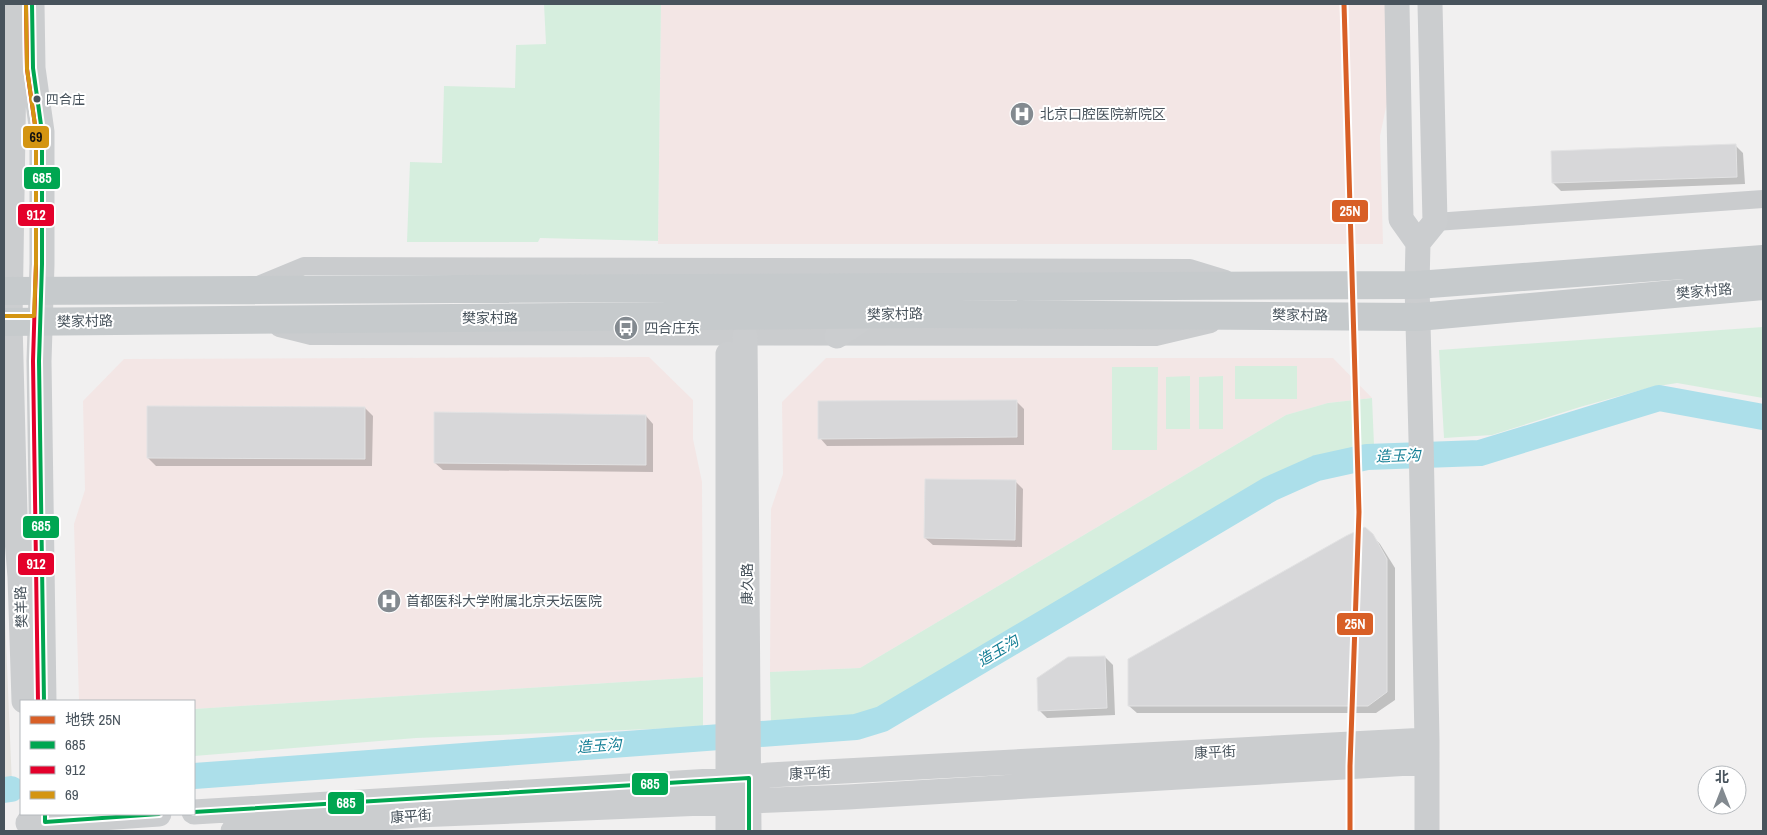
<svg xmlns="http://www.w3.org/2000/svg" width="1767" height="835" font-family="'Archivo Narrow','Noto Sans SC',sans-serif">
  <rect width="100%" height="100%" fill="#f1f0f0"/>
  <path fill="#e5e3de" d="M4,594L12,785H4Z"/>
  <path fill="#f3e6e5" d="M661,4H1388L1389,93L1380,136L1383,244H658Z
    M649,357L693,400V439L702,482L703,677L194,709V701H79L74,524L85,490L83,401L124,359Z
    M826,358H1333L1372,398L1328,403L1286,415L860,668L770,672L771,509L783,474L782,402Z"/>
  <path fill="#d6eede" d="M544,4H661L658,241L540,238L538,242H407L410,162L442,163L444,86L515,88L516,45L546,44Z
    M1763,327V398L1677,383L1652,387L1580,407L1492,435L1444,438L1439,350Z
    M1235,366H1297V399H1235Z
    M1112,367H1158L1157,450H1112Z
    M1190,376V429H1166V377Z
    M1223,376V429H1199V377Z
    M1372,398L1374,445C1342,451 1311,460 1280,472L878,712L857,717L771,724L770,672L860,668L1286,415L1328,403Z
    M703,677V727L416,738L194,756V709Z"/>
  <path fill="#0003" d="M1736,146L1743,153L1745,184L1561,191L1553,183Z
    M1016,401L1024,409V445L827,446L820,438Z
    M365,408L373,416L372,466H156L148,458Z
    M646,416L653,424V472L443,470L435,463Z
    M1016,482L1023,489L1022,547L933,545L925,538Z
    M1365,528L1380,544L1395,568V700L1376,713H1137L1129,706Z
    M1105,657L1113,665L1115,715L1047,718L1039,710Z"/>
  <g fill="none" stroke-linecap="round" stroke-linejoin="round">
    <path stroke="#acdfea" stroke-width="26" d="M194,776L856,727L882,719L1270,489L1317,468L1367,457L1480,453L1659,398L1763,417
      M4,790L11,789"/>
  </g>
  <path fill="#d7d7d9" stroke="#e2e2e3" d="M1736,144L1737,177L1552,183L1551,151Z
    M1017,400V437L818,439V401Z
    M147,406L365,407V459L147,458Z
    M434,412L646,415V465L434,463Z
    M925,479L1016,480L1015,540L924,538Z
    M1365,527L1373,534L1387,559V692L1368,706H1128V659L1346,536Z
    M1105,656L1107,708L1038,711L1037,678L1068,657Z"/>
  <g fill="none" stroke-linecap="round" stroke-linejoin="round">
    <path stroke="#caccce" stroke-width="18" d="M1435,222L1763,199
      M258,285L304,266L1190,268L1226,279
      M279,328L311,336L1156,337L1211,324"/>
    <path stroke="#cbcdcf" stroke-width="25" d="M15,4L10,322L15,515L20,577L24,701
      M32,4L33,68L42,132V264L39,361L44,701
      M1397,4L1401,219L1418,243L1417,285L1421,439L1427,740V831
      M1418,243L1435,222L1430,4
      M745,336L749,831
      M837,336L868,315
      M728,354V831
      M194,812L728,780L769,775L1427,740
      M28,823L159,814
      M233,831L417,815L848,797L1427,762"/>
    <path stroke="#c6cacc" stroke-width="28" d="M4,291L1417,285L1763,259
      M4,322L925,314L1418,317L1763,286"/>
    <g stroke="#fff" stroke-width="8">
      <path id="bus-1" d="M32,4L33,68L42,132V264L39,361L44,701
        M194,812L749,778V831
        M45,814V822L159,814"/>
    </g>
    <g stroke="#fff" stroke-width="8">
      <path id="bus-2" d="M26,4L27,69L36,132V264L33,361L38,701"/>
    </g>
    <g stroke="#fff" stroke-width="8">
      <path id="bus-3" d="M4,316H34L36,264V132L27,69L26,4"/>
    </g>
    <use href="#bus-1" stroke="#00a651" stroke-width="4"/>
    <use href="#bus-2" stroke="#e4002b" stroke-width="4"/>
    <use href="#bus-3" stroke="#d49512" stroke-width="4"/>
    <g stroke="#fff" stroke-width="9">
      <path id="metro-1" d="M1344,4L1359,512L1350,766V831"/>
    </g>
    <use href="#metro-1" stroke="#d85f26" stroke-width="5"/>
  </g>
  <defs>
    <g id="hospital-disc" transform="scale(1.25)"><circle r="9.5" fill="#838a90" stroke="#fff"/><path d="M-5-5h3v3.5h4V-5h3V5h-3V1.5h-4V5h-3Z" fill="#fff"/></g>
    <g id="bus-disc" transform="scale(1.25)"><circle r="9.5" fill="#838a90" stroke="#fff"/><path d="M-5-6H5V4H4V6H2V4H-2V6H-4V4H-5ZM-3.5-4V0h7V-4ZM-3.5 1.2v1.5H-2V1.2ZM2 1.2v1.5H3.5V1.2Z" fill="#fff"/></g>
  </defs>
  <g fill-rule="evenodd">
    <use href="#hospital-disc" x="1022" y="114"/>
    <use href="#bus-disc" x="626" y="328"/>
    <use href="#hospital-disc" x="389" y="601"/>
  </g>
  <circle fill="#48535c" stroke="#fff" stroke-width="2" cx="37" cy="99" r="4.5"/>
  <g text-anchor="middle" stroke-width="4" stroke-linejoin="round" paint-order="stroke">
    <g font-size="13" fill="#48535c" stroke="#fff" text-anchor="start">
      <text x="46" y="104">四合庄</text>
    </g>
    <g font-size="14" fill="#48535c" stroke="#fff" text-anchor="start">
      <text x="1040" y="119">北京口腔医院新院区</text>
      <text x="644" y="333">四合庄东</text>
      <text x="406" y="606">首都医科大学附属北京天坛医院</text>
    </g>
    <g font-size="14" fill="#48535c" stroke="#fff">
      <text transform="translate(1704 291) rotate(-5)" y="5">樊家村路</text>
      <text transform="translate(895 314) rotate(-1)" y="5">樊家村路</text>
      <text transform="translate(1300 315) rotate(1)" y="5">樊家村路</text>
      <text x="490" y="323">樊家村路</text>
      <text transform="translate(85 321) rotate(-1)" y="5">樊家村路</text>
      <text transform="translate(747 584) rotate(-90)" y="5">康久路</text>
      <text transform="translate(21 607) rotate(-92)" y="5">樊羊路</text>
      <text transform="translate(1215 752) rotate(-3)" y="5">康平街</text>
      <text transform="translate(810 773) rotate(-3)" y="5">康平街</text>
      <text transform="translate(411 816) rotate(-4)" y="5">康平街</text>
    </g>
    <g font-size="15" font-style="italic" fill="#137e95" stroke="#fff">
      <text transform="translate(1398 456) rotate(-2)" y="5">造玉沟</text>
      <text transform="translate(998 651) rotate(-31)" y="5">造玉沟</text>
      <text transform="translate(599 746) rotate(-4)" y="5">造玉沟</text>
    </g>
  </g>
  <g stroke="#fff" stroke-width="2">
    <rect x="22" y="125" width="28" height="24" rx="5" fill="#d49512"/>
    <rect x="23" y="166" width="38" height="24" rx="5" fill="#00a651"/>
    <rect x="1331" y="199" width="38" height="24" rx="5" fill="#d85f26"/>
    <rect x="17" y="203" width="38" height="24" rx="5" fill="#e4002b"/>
    <rect x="22" y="515" width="38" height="24" rx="5" fill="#00a651"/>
    <rect x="17" y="552" width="38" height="24" rx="5" fill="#e4002b"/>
    <rect x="1336" y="612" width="38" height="24" rx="5" fill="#d85f26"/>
    <rect x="631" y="772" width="38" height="24" rx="5" fill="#00a651"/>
    <rect x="327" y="791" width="38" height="24" rx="5" fill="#00a651"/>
  </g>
  <g font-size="14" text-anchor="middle" font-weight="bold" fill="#fff">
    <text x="42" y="183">685</text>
    <text x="1350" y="216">25N</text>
    <text x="36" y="220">912</text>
    <text x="41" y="531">685</text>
    <text x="36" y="569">912</text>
    <text x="1355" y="629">25N</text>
    <text x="650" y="789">685</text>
    <text x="346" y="808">685</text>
  </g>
  <g font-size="14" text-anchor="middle" font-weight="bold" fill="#111">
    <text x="36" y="142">69</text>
  </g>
  <rect width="1767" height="835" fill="none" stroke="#48535c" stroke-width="10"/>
  <rect x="20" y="700" width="175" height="115" fill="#ffffff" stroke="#b6babe"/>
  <rect x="30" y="716" width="25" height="8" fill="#d85f26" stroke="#b6babe"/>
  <text x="65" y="725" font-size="15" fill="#48535c">地铁 25N</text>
  <rect x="30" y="741" width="25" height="8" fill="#00a651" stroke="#b6babe"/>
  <text x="65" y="750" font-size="15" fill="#48535c">685</text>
  <rect x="30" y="766" width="25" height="8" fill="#e4002b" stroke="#b6babe"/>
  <text x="65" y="775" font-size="15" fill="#48535c">912</text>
  <rect x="30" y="791" width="25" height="8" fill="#d49512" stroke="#b6babe"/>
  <text x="65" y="800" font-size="15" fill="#48535c">69</text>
  <g transform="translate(1722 790)"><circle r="24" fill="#ffffff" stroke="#b6babe"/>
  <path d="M0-4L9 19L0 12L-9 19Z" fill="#838a90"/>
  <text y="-8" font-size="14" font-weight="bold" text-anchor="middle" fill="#48535c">北</text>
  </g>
</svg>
